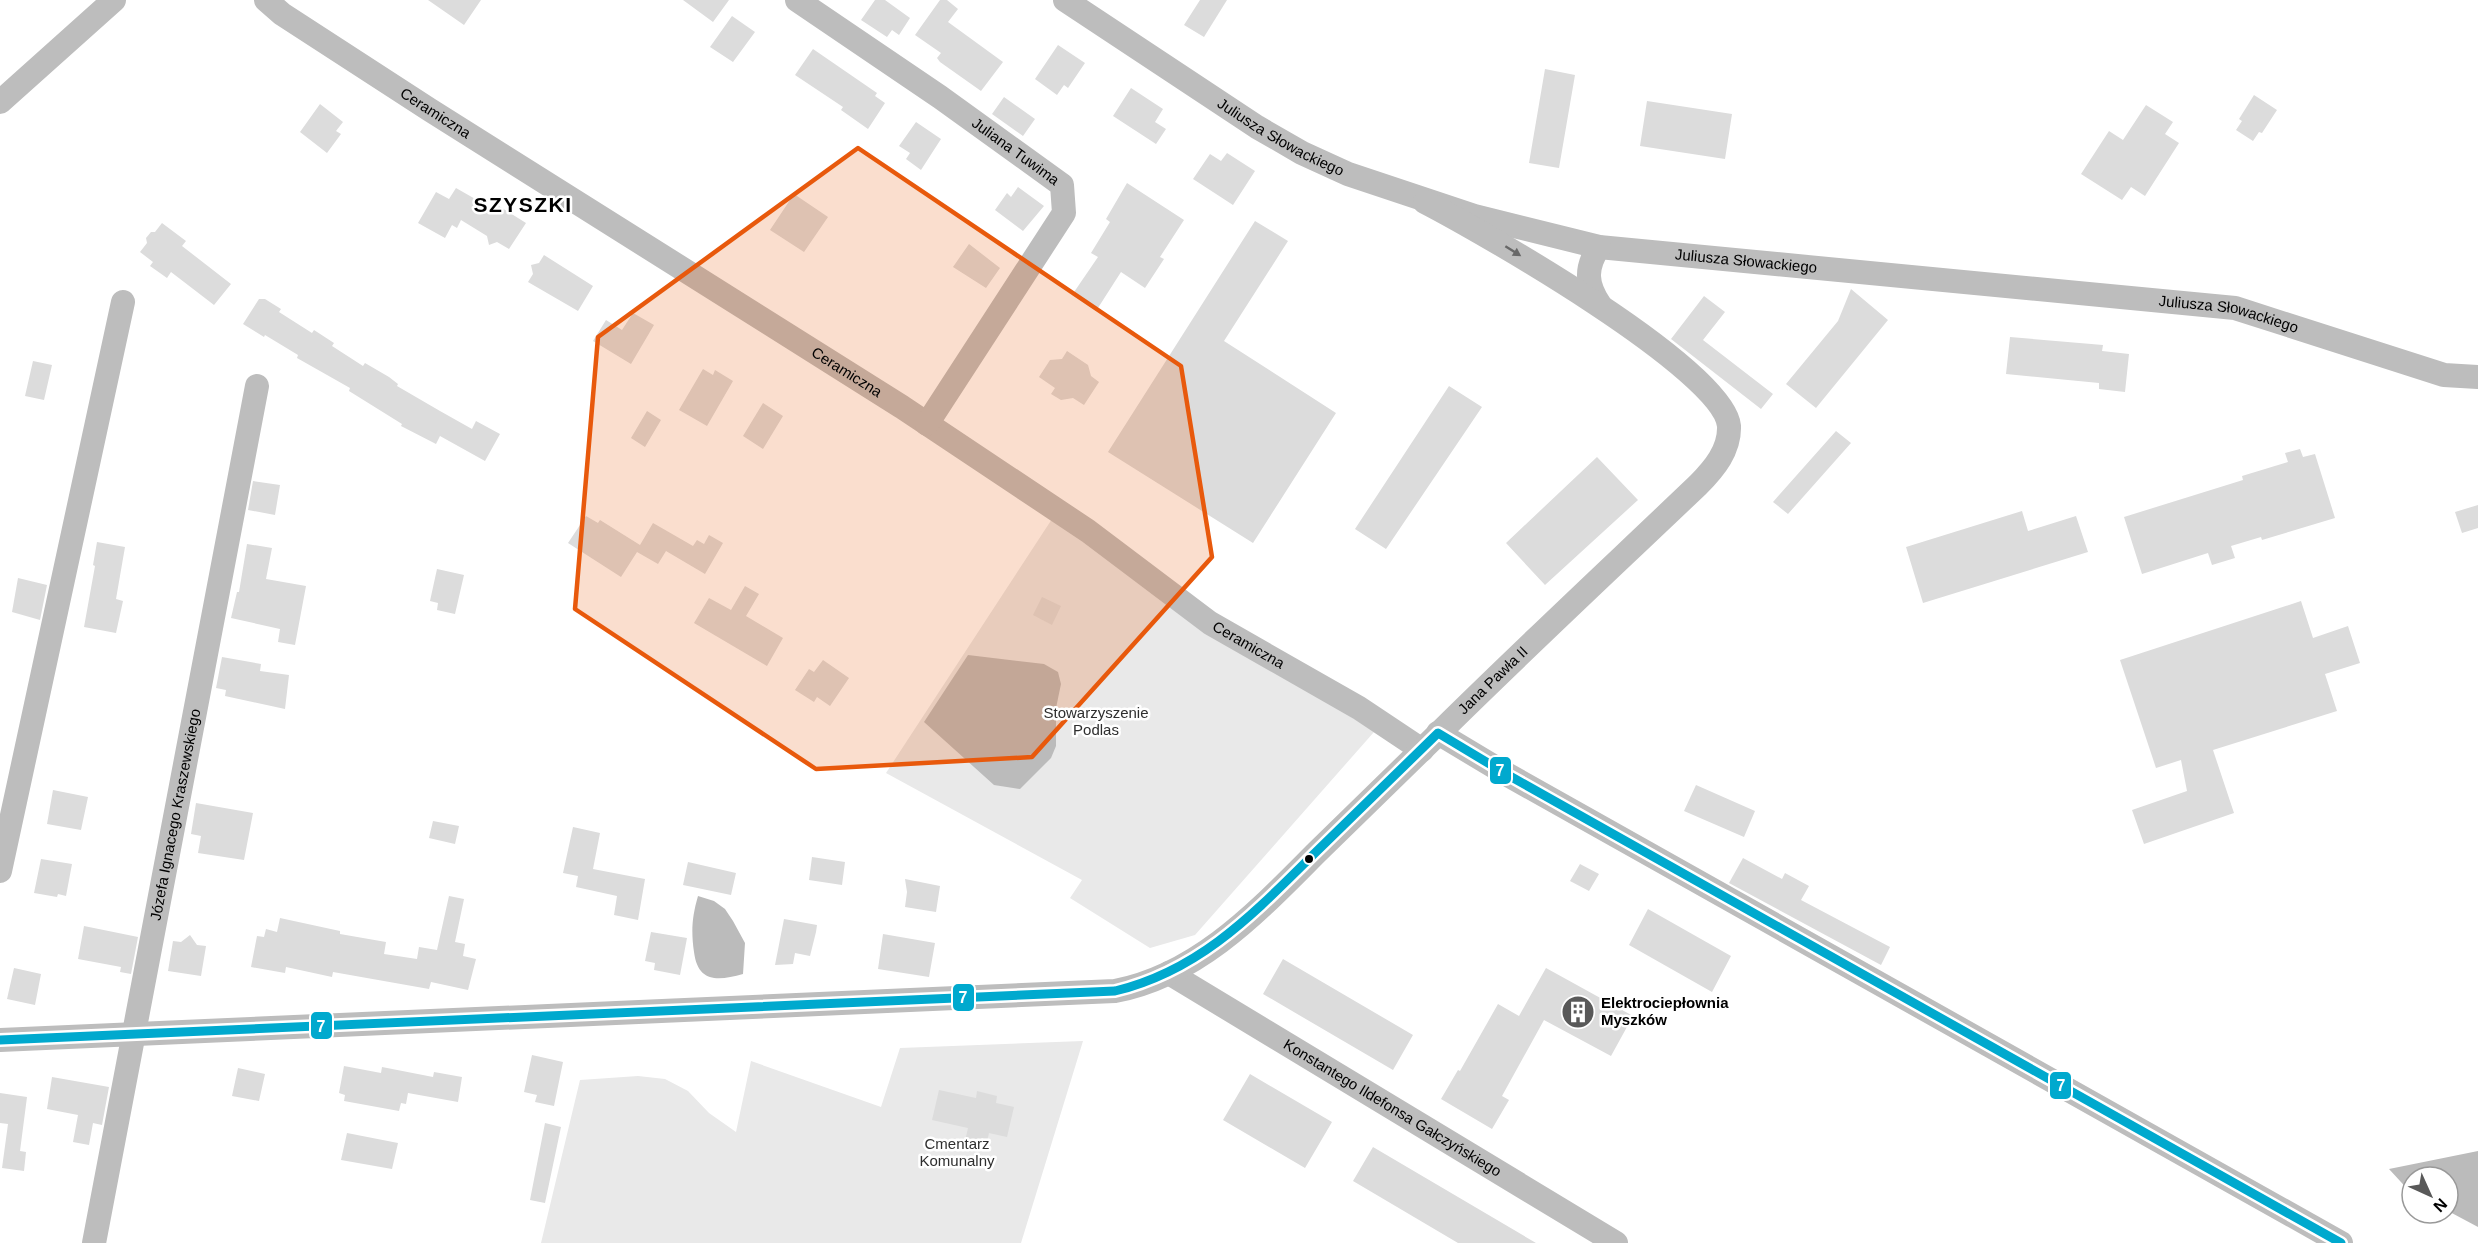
<svg xmlns="http://www.w3.org/2000/svg" width="2478" height="1243" font-family="Helvetica,sans-serif">
  <rect width="100%" height="100%" fill="#fff"/>
  <path fill="#e9e9e9" d="M1052,519L1374,732L1195,935L1150,948L1070,898L1082,880L886,773Z
    M1083,1041L1021,1243H541L580,1080L638,1076L665,1079L688,1091L709,1113L736,1132L751,1061L881,1107L900,1048Z"/>
  <path fill="#bbb" d="M968,655L1044,664L1058,672L1061,684L1056,708V746L1051,758L1020,789L994,785L924,722Z
    M698,896L714,901L725,909L733,921L745,943L743,974C718,981 698,983 694,952C691,931 692,917 698,896Z
    M2478,1151V1227L2448,1211V1177H2412V1194L2389,1169Z"/>
  <path fill="#dcdcdc" d="M428,0H481L464,25Z
    M683,0H729L713,22Z
    M875,0H885L910,18L899,35L892,30L887,37L861,20Z
    M940,0H947L958,9L948,22L1003,62L981,91L940,62L937,58L941,53L915,35Z
    M1200,0H1227L1204,37L1184,25Z
    M732,16L755,32L733,62L710,47Z
    M1058,45L1085,63L1068,88L1064,85L1057,95L1035,79Z
    M813,49L877,93L875,96L885,103L868,129L841,110L843,107L795,75Z
    M1545,69L1575,75L1559,168L1529,163Z
    M1131,88L1163,109L1155,122L1166,129L1156,144L1113,116Z
    M2254,95L2277,110L2262,133L2259,132L2253,141L2236,130L2242,121L2239,119Z
    M1004,97L1035,119L1023,136L992,114Z
    M1647,101L1732,114L1725,159L1640,146Z
    M320,104L343,122L336,131L341,134L327,153L300,132Z
    M2146,105L2173,122L2165,134L2179,143L2145,196L2131,187L2122,200L2081,174L2109,131L2123,140Z
    M916,122L941,139L921,170L906,159L910,153L899,146Z
    M1227,153L1255,171L1233,205L1193,179L1210,154L1221,161Z
    M1127,183L1184,220L1160,257L1164,259L1145,288L1121,272L1096,311L1072,295L1098,257L1091,253L1110,222L1106,219Z
    M1018,187L1044,206L1023,231L995,210L1007,193L1011,197Z
    M456,188L491,208L494,203L526,223L509,249L497,242L489,245L487,236L461,220L457,228L452,225L445,238L418,223L436,192L449,199Z
    M794,194L828,217L804,252L770,230Z
    M1255,221L1288,241L1224,341L1336,413L1253,543L1108,452Z
    M162,223L186,241L182,246L231,284L214,305L171,272L167,278L150,266L153,262L140,252L147,243L146,238L151,232H155Z
    M969,244L1000,268L986,288L953,267Z
    M544,255L593,286L578,311L528,282L533,274L531,265L539,263Z
    M1851,289L1888,320L1816,408L1786,384L1838,321Z
    M1704,296L1725,312L1703,340L1773,394L1761,409L1671,339Z
    M259,299H265L281,309L279,312L312,333L314,330L334,343L332,346L363,366L365,363L389,377L398,384L397,386L440,411L472,429L476,421L500,434L485,461L440,436L436,444L401,426L402,424L349,391L350,388L297,358L298,355L265,335L264,337L243,324Z
    M633,313L654,325L631,364L593,341L606,320L622,330Z
    M2010,337L2103,345L2102,351L2129,354L2125,392L2099,389V383L2006,374Z
    M1067,351L1088,365L1091,376L1099,382L1084,405L1073,398L1061,400L1051,394L1055,388L1039,377L1050,360L1062,359Z
    M33,361L52,365L44,400L25,396Z
    M703,369L713,375L715,370L733,381L707,426L679,410Z
    M1449,386L1482,407L1386,549L1355,529Z
    M763,403L783,416L763,449L743,436Z
    M647,411L661,420L645,447L631,438Z
    M1836,431L1851,443L1788,514L1773,502Z
    M2300,449L2303,457L2315,454L2335,518L2262,540L2261,537L2231,546L2235,558L2212,565L2208,553L2142,574L2124,517L2243,480L2242,476L2288,462L2285,453Z
    M1597,457L1638,500L1545,585L1506,543Z
    M253,481L280,485L275,515L248,510Z
    M2478,505V528L2462,533L2455,512Z
    M2022,511L2028,531L2076,516L2088,552L1923,603L1906,547Z
    M586,516L598,523L600,520L640,545L653,523L693,546L697,540L704,544L709,535L723,543L705,574L666,551L658,564L637,552L621,577L568,543Z
    M97,542L125,547L116,599L123,601L116,633L84,627L95,566L93,565Z
    M247,544L272,548L266,579L306,586L295,645L278,642L280,629L231,618L237,592H239Z
    M437,569L464,575L455,614L437,610L438,603L430,601Z
    M18,578L47,585L40,620L12,612Z
    M745,586L759,594L746,616L783,638L767,666L694,623L709,598L731,610Z
    M1042,597L1061,606L1052,625L1033,615Z
    M2301,601L2313,638L2348,626L2360,663L2325,674L2337,711L2213,750L2234,813L2144,844L2132,810L2187,791L2181,760L2156,768L2120,660Z
    M222,657L261,664L260,671L289,675L285,709L225,696L226,690L216,688Z
    M823,660L849,678L830,706L817,697L814,702L795,690L809,669L814,672Z
    M1696,785L1755,811L1744,837L1684,811Z
    M53,790L88,797L81,830L47,824Z
    M196,803L253,813L244,860L198,853L201,836L191,834Z
    M433,821L459,826L455,844L429,838Z
    M573,827L600,833L593,869L645,879L638,920L614,915L617,896L576,887L578,876L563,873Z
    M812,857L845,862L842,885L809,880Z
    M1743,858L1782,879L1785,873L1809,886L1801,900L1890,947L1881,965L1729,883Z
    M41,859L72,864L66,896L58,894L57,897L34,893Z
    M688,862L736,873L731,895L683,885Z
    M1580,864L1599,874L1589,891L1570,881Z
    M905,879L940,886L936,912L905,907L907,892Z
    M449,896L464,899L455,942L465,944L463,956L476,959L468,990L431,982L429,989L333,972L332,977L286,967L285,973L251,967L257,936L264,937L266,929L277,932L280,918L340,931V934L386,942L384,954L417,959L419,947L437,950Z
    M1648,909L1731,956L1712,992L1629,945Z
    M784,919L817,925L816,932L810,956L795,953L793,964L775,965Z
    M84,926L138,937L131,974L120,972L121,967L78,959Z
    M651,932L687,938L680,975L654,970L655,963L645,961Z
    M883,934L935,943L929,977L878,969Z
    M190,935L197,945L206,946L201,976L168,971L173,941L181,942Z
    M1283,959L1413,1035L1393,1070L1263,994Z
    M14,968L41,974L35,1005L7,999Z
    M1546,968L1633,1016L1611,1056L1544,1020L1502,1096L1509,1100L1492,1129L1441,1099L1458,1070L1460,1071L1498,1004L1519,1016Z
    M532,1055L563,1062L554,1106L535,1102L537,1095L524,1092Z
    M344,1066L381,1073L382,1067L433,1077L434,1072L462,1077L458,1102L408,1093L406,1104L401,1103L399,1111L344,1101L345,1095L339,1093Z
    M238,1068L265,1074L259,1101L232,1096Z
    M1250,1074L1332,1122L1305,1168L1223,1120Z
    M52,1077L109,1087L102,1125L93,1123L89,1145L73,1142L78,1115L47,1109Z
    M939,1090L976,1098L977,1091L997,1096L996,1103L1014,1107L1007,1137L989,1133L986,1146L965,1141L968,1128L932,1120Z
    M0,1093L27,1097L20,1151L26,1152L24,1171L2,1168L8,1124L0,1123Z
    M545,1123L561,1127L545,1203L530,1200Z
    M347,1133L398,1143L392,1169L341,1160Z
    M1373,1147L1536,1243H1458L1353,1181Z"/>
  <g fill="none" stroke-linecap="round" stroke-linejoin="round">
    <g stroke="#bdbdbd" stroke-width="24">
      <path id="s1" d="M266,0L282,14L430,110L902,407L1088,531L1210,623L1359,708L1422,750"/>
      <path id="s2" d="M797,0L940,97L1062,185L1064,213L927,424"/>
      <path id="s3" d="M1065,0L1257,127L1302,153L1348,174L1474,216L1599,247L2235,308L2444,375L2478,377"/>
      <path d="M0,102L114,0"/>
      <path d="M1599,247C1585,268 1586,284 1600,305"/>
      <path d="M1438,733L1508,775L2341,1243"/>
      <path d="M0,871L123,302"/>
      <path id="s4" d="M1169,973L1616,1243"/>
      <path id="s5" d="M0,1040L1115,991C1199,975 1259,910 1317,852C1358,812 1399,772 1440,732C1525,648 1612,567 1698,485C1714,469 1730,450 1729,426C1724,369 1479,230 1425,202"/>
      <path id="s6" d="M94,1243L257,386"/>
    </g>
    <g stroke="#fff" stroke-width="14">
      <path id="bus-1" d="M0,1040L1115,991C1202,970 1256,911 1317,851C1358,811 1398,772 1438,733L1508,775L2341,1243"/>
    </g>
    <use href="#bus-1" stroke="#00a9ce" stroke-width="9"/>
  </g>
  <defs><path id="oneway-solid" d="M-6-.8H1V-3.2L6.5 0L1 3.2V.8H-6Z" transform="scale(1.5)"/></defs>
  <use fill="#686868" href="#oneway-solid" transform="translate(1513 251) rotate(32)"/>
  <path fill="#e8590c" fill-opacity="0.2" stroke="#e8590c" stroke-width="4.5" stroke-linejoin="round" d="M858,148L1181,366L1212,557L1032,757L816,769L575,609L598,337Z"/>
  <defs>
    <g id="building-disc" transform="scale(1.725)"><circle r="9.5" fill="#595959" stroke="#fff"/><path d="M-4-6H4V6H1V3H-1V6H-4ZM-2.5-4.3h1.7v1.8h-1.7ZM.8-4.3h1.7v1.8H.8ZM-2.5-1h1.7V.8h-1.7ZM.8-1h1.7V.8H.8Z" fill="#fff"/></g>
  </defs>
  <g fill-rule="evenodd">
    <use href="#building-disc" x="1578" y="1012"/>
  </g>
  <circle fill="#000" stroke="#fff" stroke-width="2" cx="1309" cy="859" r="5"/>
  <g text-anchor="middle" stroke-width="5" stroke-linejoin="round" paint-order="stroke">
    <g font-size="15" fill="#000" stroke="#fff">
      <text dy="5" stroke="none"><textPath href="#s1" startOffset="204">Ceramiczna</textPath></text>
      <text dy="5" stroke="none"><textPath href="#s3" startOffset="256">Juliusza Słowackiego</textPath></text>
      <text dy="5" stroke="none"><textPath href="#s2" startOffset="266">Juliana Tuwima</textPath></text>
      <text dy="5" stroke="none"><textPath href="#s3" startOffset="742">Juliusza Słowackiego</textPath></text>
      <text dy="5" stroke="none"><textPath href="#s3" startOffset="1228">Juliusza Słowackiego</textPath></text>
      <text dy="5" stroke="none"><textPath href="#s1" startOffset="690">Ceramiczna</textPath></text>
      <text dy="5" stroke="none"><textPath href="#s1" startOffset="1176">Ceramiczna</textPath></text>
      <text dy="5" stroke="none"><textPath href="#s5" startOffset="1611">Jana Pawła II</textPath></text>
      <text dy="5" stroke="none"><textPath href="#s6" startOffset="436">Józefa Ignacego Kraszewskiego</textPath></text>
      <text dy="5" stroke="none"><textPath href="#s4" startOffset="261">Konstantego Ildefonsa Gałczyńskiego</textPath></text>
    </g>
    <g font-size="15" fill="#2e2e2e" stroke="#fff">
      <text x="1096" y="718">Stowarzyszenie<tspan x="1096" dy="17">Podlas</tspan></text>
      <text x="957" y="1149">Cmentarz<tspan x="957" dy="17">Komunalny</tspan></text>
    </g>
    <g font-size="15" font-weight="bold" fill="#000" stroke="#fff" text-anchor="start">
      <text x="1601" y="1008">Elektrociepłownia<tspan x="1601" dy="17">Myszków</tspan></text>
    </g>
    <g font-size="21" font-weight="bold" letter-spacing="1.5" fill="#000" stroke="#fff">
      <text x="523" y="212">SZYSZKI</text>
    </g>
  </g>
  <g stroke="#fff" stroke-width="2">
    <rect x="1489" y="756" width="23" height="29" rx="6" fill="#00a9ce"/>
    <rect x="952" y="983" width="23" height="29" rx="6" fill="#00a9ce"/>
    <rect x="310" y="1011" width="23" height="29" rx="6" fill="#00a9ce"/>
    <rect x="2049" y="1071" width="23" height="29" rx="6" fill="#00a9ce"/>
  </g>
  <g font-size="16" text-anchor="middle" font-weight="bold" fill="#fff">
    <text x="1500" y="776">7</text>
    <text x="963" y="1003">7</text>
    <text x="321" y="1032">7</text>
    <text x="2061" y="1091">7</text>
  </g>
  <g transform="translate(2430 1195) rotate(135)"><circle r="28" fill="#ffffff" stroke="#999999" stroke-width="1.5"/>
  <path d="M0-4.5L10 22L0 15L-10 22Z" fill="#595959"/>
  <text y="-9" font-size="16" font-weight="bold" text-anchor="middle" fill="#000000">N</text>
  </g>
</svg>
